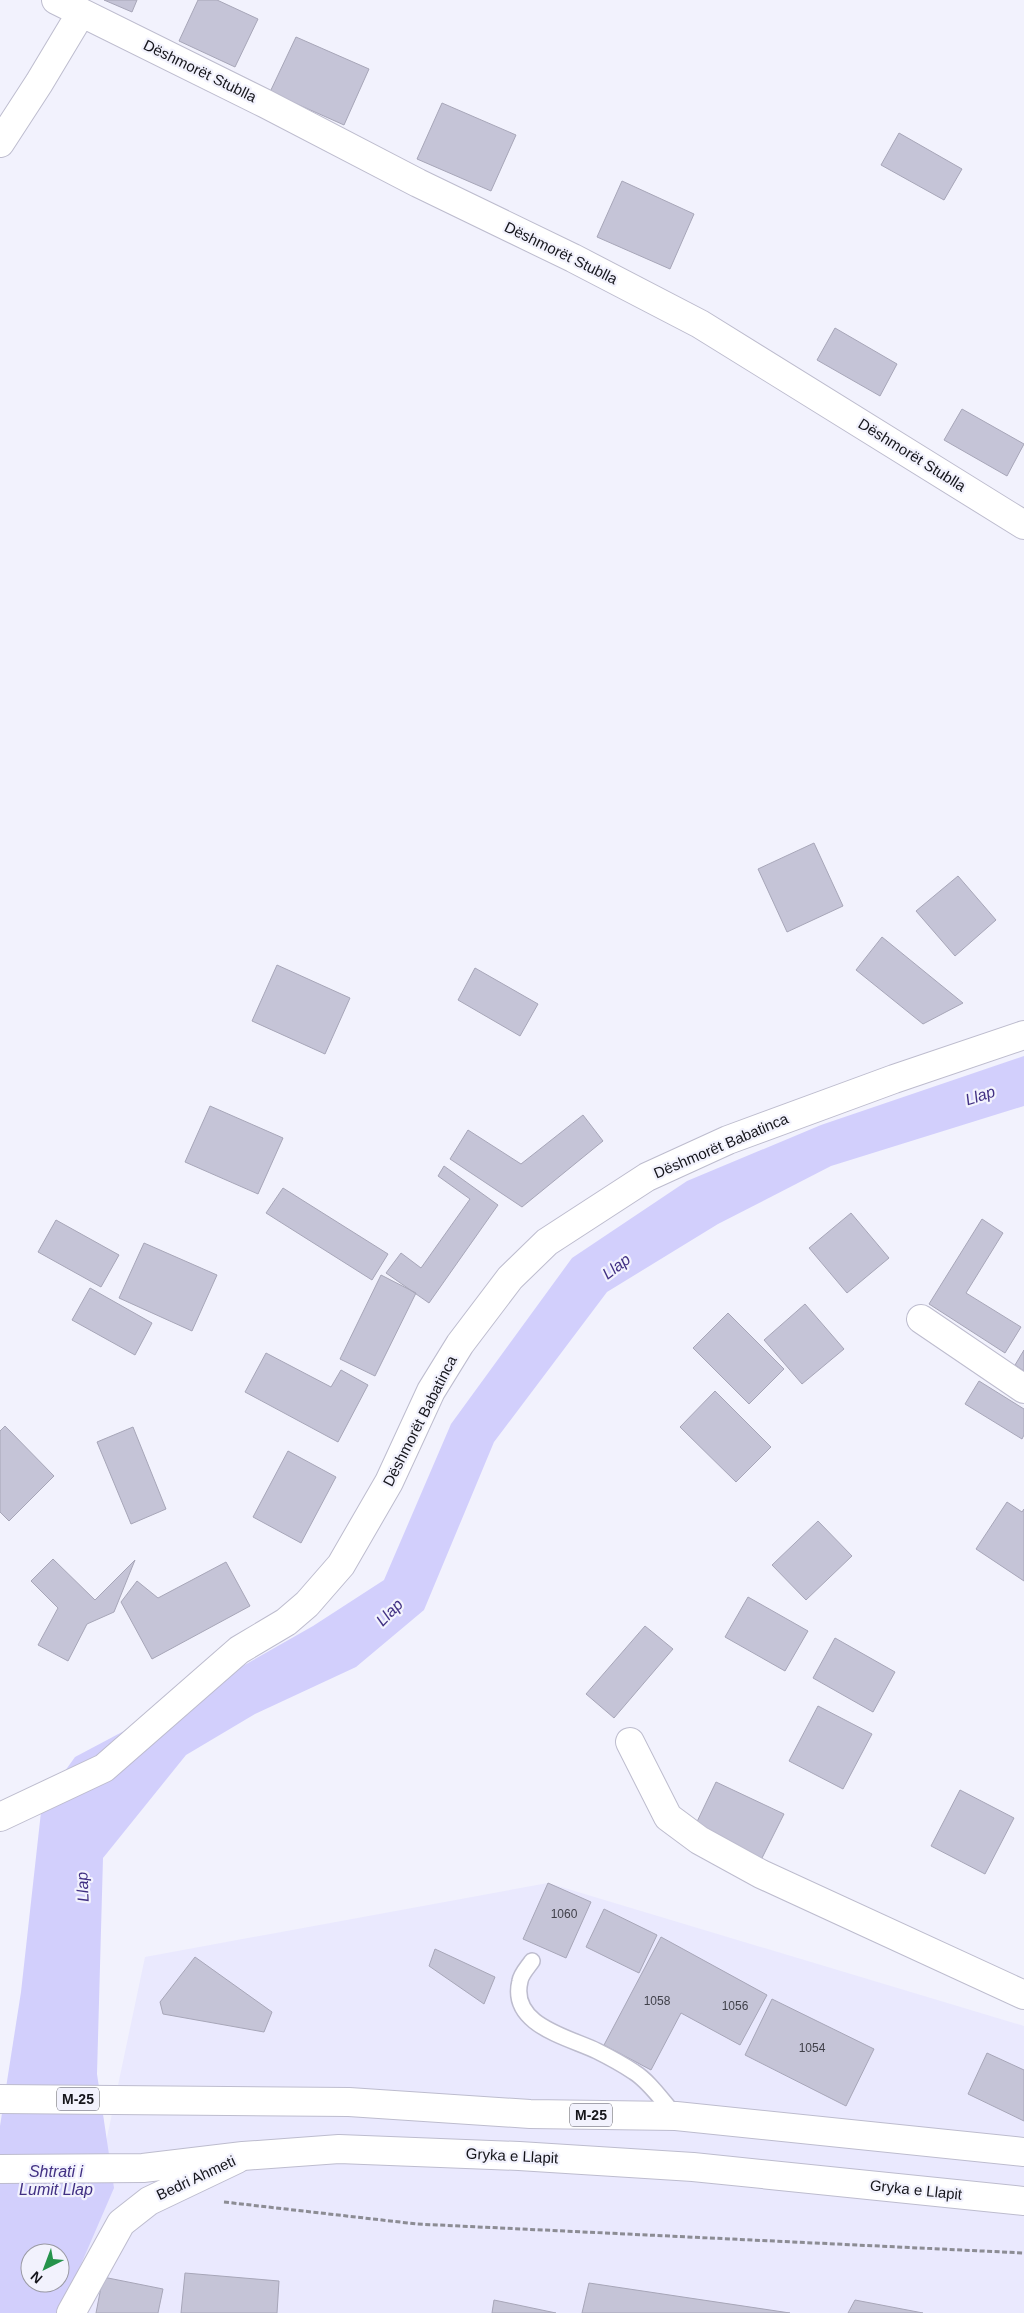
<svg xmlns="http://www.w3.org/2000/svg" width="1024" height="2313" font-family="Helvetica,sans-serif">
  <rect width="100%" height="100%" fill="#f2f2fd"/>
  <path fill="#eae9fe" d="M548,1883L1024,2026V2313H70L145,1957Z"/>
  <path fill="#d2cffc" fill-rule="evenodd" d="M1024,1056V1106L831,1166L718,1224L607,1292L494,1442L424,1610L356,1667L255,1714L186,1755L103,1858L97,2074L114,2188L60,2313H0V2126L21,1992L42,1803L75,1757L190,1696L313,1626L384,1580L451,1424L572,1258L687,1181L821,1125ZM30,2253H60V2283H30Z"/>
  <path fill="#c5c4d7" stroke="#a7a6b8" d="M104,0H137L132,12Z
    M198,0H217L258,19L235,67L179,41Z
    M296,37L369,69L344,125L270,92Z
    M442,103L516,135L491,191L417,159Z
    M899,133L962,169L944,200L881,165Z
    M622,181L694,214L670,269L597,237Z
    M835,328L897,364L880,396L817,360Z
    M962,409L1024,444L1007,476L944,440Z
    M814,843L843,906L787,932L758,869Z
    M958,876L996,920L955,956L916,911Z
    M882,937L963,1003L923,1024L856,970Z
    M277,965L350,998L325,1054L252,1021Z
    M475,968L538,1004L520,1036L458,1000Z
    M210,1106L283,1138L258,1194L185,1162Z
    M583,1115L603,1141L522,1207L450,1159L468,1130L521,1164Z
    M444,1166L498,1205L429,1303L386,1273L401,1253L421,1268L470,1199L438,1176Z
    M283,1188L388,1254L372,1280L266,1213Z
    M851,1213L889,1258L847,1293L809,1248Z
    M982,1219L1003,1233L966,1293L1021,1327L1005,1353L929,1304Z
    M56,1220L119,1255L101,1287L38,1252Z
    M144,1243L217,1275L192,1331L119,1298Z
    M381,1275L416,1293L375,1376L340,1359Z
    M90,1288L152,1323L135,1355L72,1320Z
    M805,1304L844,1349L802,1384L764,1340Z
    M728,1313L784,1369L749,1404L693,1348Z
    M1024,1350V1371L1015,1365Z
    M266,1353L331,1387L341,1370L368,1385L338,1442L245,1392Z
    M979,1381L1024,1409V1435L1022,1439L965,1404Z
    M715,1391L771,1447L736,1482L680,1427Z
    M5,1426L54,1476L9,1521L0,1512V1431Z
    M133,1427L166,1509L131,1524L97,1442Z
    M288,1451L336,1477L301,1543L253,1517Z
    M1007,1502L1022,1512L1024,1509V1581L976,1549Z
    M818,1521L852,1556L806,1600L772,1565Z
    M53,1559L95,1600L135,1560L114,1612L87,1624L68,1661L38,1645L58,1608L31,1581Z
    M226,1562L250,1606L152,1659L121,1602L137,1581L158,1598Z
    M748,1597L808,1631L785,1671L725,1637Z
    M645,1626L673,1649L614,1718L586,1694Z
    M835,1638L895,1672L873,1712L813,1678Z
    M818,1706L872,1734L843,1789L789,1761Z
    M716,1782L784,1814L761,1860L694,1828Z
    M960,1790L1014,1818L985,1874L931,1846Z
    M548,1883L591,1902L566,1958L523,1939Z
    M604,1909L657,1935L639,1973L586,1947Z
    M661,1937L767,1995L740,2045L681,2013L651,2070L604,2045Z
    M435,1949L495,1977L484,2004L429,1966Z
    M195,1957L272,2012L264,2032L163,2014L160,2002Z
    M772,1999L874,2049L846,2106L745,2055Z
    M987,2053L1024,2070V2121L968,2094Z
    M185,2273L279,2281L277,2313H181Z
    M103,2277L163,2289L158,2313H96Z
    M589,2283L790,2313H582Z
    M494,2300L556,2313H492Z
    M855,2300L923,2313H848Z"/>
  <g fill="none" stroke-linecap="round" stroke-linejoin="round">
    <g stroke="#bdbcce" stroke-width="18">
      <path id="lane" d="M532,1961C528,1967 521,1974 520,1981C509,2025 568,2037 597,2051C609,2057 622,2064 634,2072C650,2082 663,2102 676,2116"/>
    </g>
    <g stroke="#bdbcce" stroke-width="30">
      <path id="street" d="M56,0L266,104L418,183L573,258L700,324L1024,525
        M0,143L39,83L81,13
        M921,1319L1024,1389
        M630,1742L668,1817L699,1840L761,1874L1024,1995
        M0,1817L104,1768L239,1650L286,1622L307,1604L341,1565L389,1482L431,1391L460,1344L510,1278L547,1242L647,1177L728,1140L894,1079L1024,1035"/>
    </g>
    <g stroke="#bdbcce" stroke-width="30">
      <path id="secondary" d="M71,2313L121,2223L149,2201L237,2159"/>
    </g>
    <g stroke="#bdbcce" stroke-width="30">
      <path id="primary" d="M0,2099L349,2102L530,2114L676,2116L1024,2152
        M0,2169L143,2168L243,2156L339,2149L519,2156L693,2167L1024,2201"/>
    </g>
    <path stroke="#8c8c94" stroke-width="3" stroke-dasharray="5 2.5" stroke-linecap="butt" d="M224,2202L417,2224L1024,2253"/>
    <use href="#lane" stroke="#fff" stroke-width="15"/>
    <use href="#street" stroke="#fff" stroke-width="28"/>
    <use href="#secondary" stroke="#fff" stroke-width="28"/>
    <use href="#primary" stroke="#fff" stroke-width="28"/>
  </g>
  <g text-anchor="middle" stroke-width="4.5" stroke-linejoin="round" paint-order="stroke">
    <g font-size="12" fill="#41414a">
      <text x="564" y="1918">1060</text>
      <text x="657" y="2005">1058</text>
      <text x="735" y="2010">1056</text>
      <text x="812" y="2052">1054</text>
    </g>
    <g fill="#f2f2fd" stroke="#57575f" stroke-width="1">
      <rect x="57" y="2087.5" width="42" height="23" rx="4"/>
      <rect x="570" y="2103.5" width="42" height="23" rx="4"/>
    </g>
    <g font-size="14" font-weight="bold" fill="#15151b">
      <text x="78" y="2104">M-25</text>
      <text x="591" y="2120">M-25</text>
    </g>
    <g font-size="15" fill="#15151b" stroke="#f2f2fd">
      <text transform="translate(200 71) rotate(26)" y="5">Dëshmorët Stublla</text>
      <text transform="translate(561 253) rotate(26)" y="5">Dëshmorët Stublla</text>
      <text transform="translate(912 455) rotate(32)" y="5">Dëshmorët Stublla</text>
      <text transform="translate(721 1146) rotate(-23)" y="5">Dëshmorët Babatinca</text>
      <text transform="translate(420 1421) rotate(-63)" y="5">Dëshmorët Babatinca</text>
      <text transform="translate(512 2156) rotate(3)" y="5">Gryka e Llapit</text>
      <text transform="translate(196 2178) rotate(-25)" y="5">Bedri Ahmeti</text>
      <text transform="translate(916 2190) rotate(6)" y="5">Gryka e Llapit</text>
    </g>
    <g font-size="16" font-style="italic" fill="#413083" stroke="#f2f2fd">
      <text transform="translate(980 1095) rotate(-18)" y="6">Llap</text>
      <text transform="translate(616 1266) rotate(-37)" y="6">Llap</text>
      <text transform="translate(389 1612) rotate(-46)" y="6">Llap</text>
      <text transform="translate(82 1887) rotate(-93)" y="6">Llap</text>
      <text x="56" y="2177">Shtrati i<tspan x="56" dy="18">Lumit Llap</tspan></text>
    </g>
  </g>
  <g transform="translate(45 2268) rotate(222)"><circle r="24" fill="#f2f2fd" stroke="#9a9aa3"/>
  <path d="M0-4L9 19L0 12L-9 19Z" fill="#25934c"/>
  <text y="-8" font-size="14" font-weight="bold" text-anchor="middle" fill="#15151b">N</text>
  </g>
</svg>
